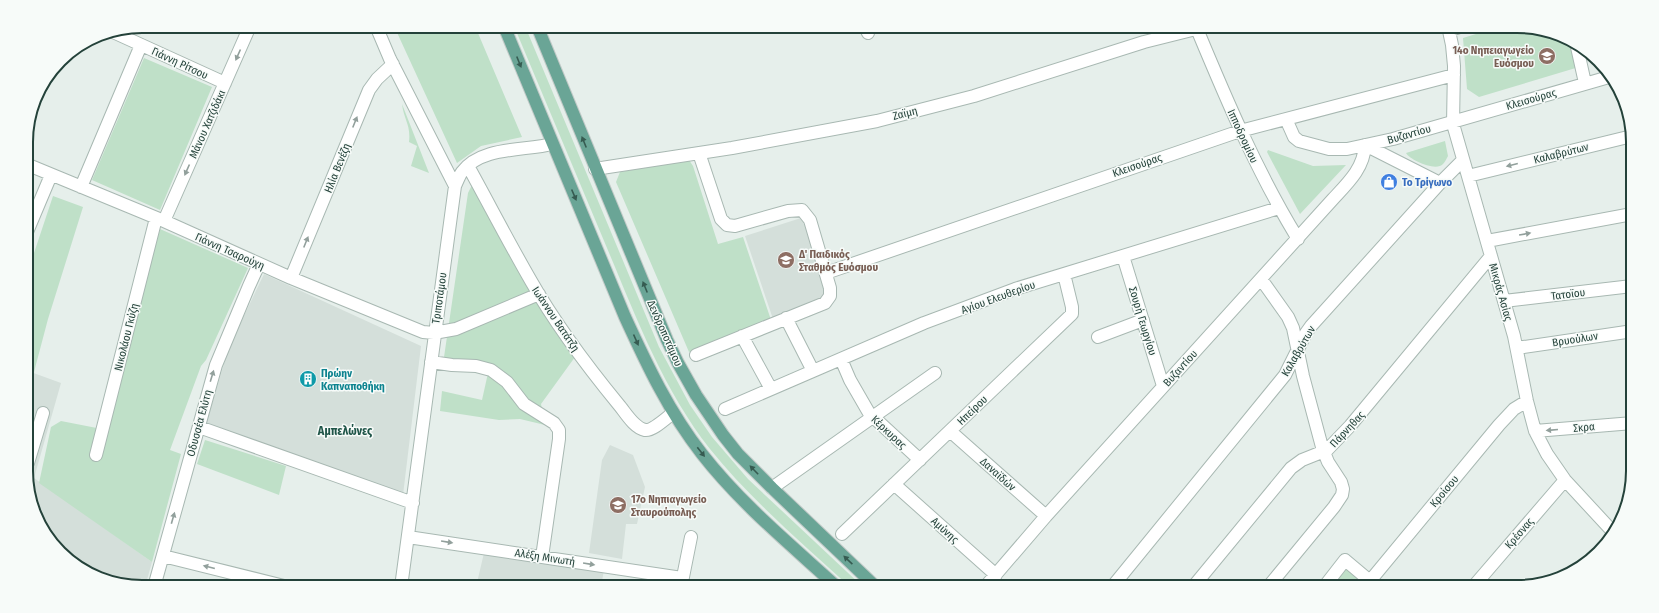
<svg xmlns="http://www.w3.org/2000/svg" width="1659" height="613" font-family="'Fira Sans Condensed',sans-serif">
  <rect width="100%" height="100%" fill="#e6efeb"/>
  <path fill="#d4dfda" d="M804,217L826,284L822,300L773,319L745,236Z
    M264,274L421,346L403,495L206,424L229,347Z
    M28,371L61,383L34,478L152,562L145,587L105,581L55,547L28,493Z
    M610,445L633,455L645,487L637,524H626L622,559L589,553L602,460Z
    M484,553L604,570L601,587H476Z"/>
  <path fill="#bfe0c8" d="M394,26H475L522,137L481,146L457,163Z
    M514,26H525L659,347L690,405L712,437L748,479L863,587H850C802,543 751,500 710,449C663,389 636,317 607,248C576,174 545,100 514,26Z
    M1502,26H1517L1554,32L1573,45L1579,67L1479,97L1467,89L1463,38Z
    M144,58L212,87L160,210L92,180Z
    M402,104L429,173L411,166L417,146L409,142C411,125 404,120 402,104Z
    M1445,141L1448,156C1447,158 1445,162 1443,164C1436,172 1410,160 1406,153Z
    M1268,150L1313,166L1346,165L1300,214L1267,152Z
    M689,160L693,166L718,244L743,237L771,320L689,352L616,182L620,172Z
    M472,185L575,357L541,404L545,425L520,419L499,420L440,411L442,391L482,400L488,373L443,364L468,193Z
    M53,196L83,207L48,319L34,372L28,370L27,274Z
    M160,229L248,268L206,360L201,366L170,450L181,454L152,562L39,483L51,427L61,421L107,430Z
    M205,440L286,466L279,495L197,464Z
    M1345,560L1370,581L1365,587H1324Z"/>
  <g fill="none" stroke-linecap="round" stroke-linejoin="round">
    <g stroke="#a8b8b2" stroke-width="14">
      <path id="minor" d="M376,26L390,59L455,186L401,587
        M865,26L868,33
        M1448,26L1452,45L1454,66L1453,124L1514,336L1527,401L1535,431L1547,454L1565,480L1614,533
        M1197,29C1227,101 1257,172 1298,239
        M1450,30L1463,26
        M113,32L225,83
        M1577,47L1585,83
        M37,94L39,90
        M1286,119L1294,137L1299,141L1329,149H1347L1393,139L1609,77
        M1365,145L1440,183
        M26,164L164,221L291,278L423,332L434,333L456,329L539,294
        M468,166C489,204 509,243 531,281C556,325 587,366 619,405C625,412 634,428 645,430C653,431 666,418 673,413
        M595,169L732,148L877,121L974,96L1144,42L1208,26
        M1468,176L1632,136
        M455,186C457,182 459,176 462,172C481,146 525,151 552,144
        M81,187L141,45
        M164,221L250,26
        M27,232L51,175
        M1487,241L1632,214
        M1123,256L1163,386
        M826,273L1240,131L1454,75
        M291,278L369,90L377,79L393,64
        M1261,279L1288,317L1293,328L1303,376L1322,447L1328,462L1341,482L1343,489L1342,495L1334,507L1268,587
        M1504,301L1632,286
        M786,318L813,371
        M742,336L771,389
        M1098,337L1143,320
        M1517,348L1633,331
        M696,355L825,303L830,296V288L810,220L802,210L788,211L735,226L727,225L721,219L699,153
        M841,359L850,380L869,413L920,460
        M431,362L452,365L476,366L491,370L507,382L524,404L554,423L559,430V439L542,557
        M725,409L924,323L1015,289L1279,208
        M199,427L413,503
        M950,431L1046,516
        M1535,431L1633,423
        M96,455L156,218
        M28,463L43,413
        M894,484L996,575
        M772,488L935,373
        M842,534L1072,314V307L1064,274
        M408,537L682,578
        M163,556L288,587
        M154,587L216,365L249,286L259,264
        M681,587L691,537
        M985,587L1046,516L1333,199C1348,183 1364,168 1365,145
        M1112,587L1285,375L1306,333L1311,326L1440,183L1463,160
        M1193,587L1291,468L1302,460L1327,450L1350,426L1491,256
        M1324,587L1345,560L1370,581
        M1365,587L1499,425L1514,409L1527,401
        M1473,587L1565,480"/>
    </g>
    <g stroke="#c2cac8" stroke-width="14">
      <path id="major" d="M504,26L625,317C647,365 669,412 702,454C741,504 791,545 837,587
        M537,26L667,340L678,363L696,395L723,435L738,454L772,488L876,587"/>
    </g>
    <use href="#minor" stroke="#fff" stroke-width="12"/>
    <use href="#major" stroke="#6aa596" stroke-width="12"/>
  </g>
  <defs><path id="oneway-solid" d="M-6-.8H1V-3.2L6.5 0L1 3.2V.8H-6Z"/></defs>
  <g fill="#92a09c">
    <use href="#oneway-solid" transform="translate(238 55) rotate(114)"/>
    <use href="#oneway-solid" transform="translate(355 122) rotate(-68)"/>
    <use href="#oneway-solid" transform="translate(1512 165) rotate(166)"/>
    <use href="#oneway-solid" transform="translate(187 170) rotate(114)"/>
    <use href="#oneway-solid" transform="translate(1525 234) rotate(-10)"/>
    <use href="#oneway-solid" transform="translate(306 242) rotate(-68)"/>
    <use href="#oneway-solid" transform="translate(212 376) rotate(-73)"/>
    <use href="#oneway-solid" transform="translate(1552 430) rotate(175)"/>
    <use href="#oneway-solid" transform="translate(173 518) rotate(-74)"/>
    <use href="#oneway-solid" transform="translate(447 542) rotate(9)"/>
    <use href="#oneway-solid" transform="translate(589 564) rotate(9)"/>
    <use href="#oneway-solid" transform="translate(209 567) rotate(-166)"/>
  </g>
  <g fill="#365b51">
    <use href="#oneway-solid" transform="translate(519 62) rotate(68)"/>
    <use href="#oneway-solid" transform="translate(584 142) rotate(-112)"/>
    <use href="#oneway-solid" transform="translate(574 195) rotate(67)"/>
    <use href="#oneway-solid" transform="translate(645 287) rotate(-112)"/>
    <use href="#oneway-solid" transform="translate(636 340) rotate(66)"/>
    <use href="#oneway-solid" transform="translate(701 452) rotate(52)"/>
    <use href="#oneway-solid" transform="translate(754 470) rotate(-134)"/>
    <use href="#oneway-solid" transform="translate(848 560) rotate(-137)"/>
  </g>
  <defs>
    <g id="school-disc" transform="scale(0.9)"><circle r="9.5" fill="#8d6e63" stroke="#f7fbf9"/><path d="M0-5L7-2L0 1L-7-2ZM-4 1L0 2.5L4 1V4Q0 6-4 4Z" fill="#fff"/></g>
    <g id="shop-disc" transform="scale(0.9)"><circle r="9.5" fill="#3f7fe0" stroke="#f7fbf9"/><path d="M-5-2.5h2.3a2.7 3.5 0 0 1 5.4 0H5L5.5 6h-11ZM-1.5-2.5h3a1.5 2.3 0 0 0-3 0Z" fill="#fff"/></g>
    <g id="building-disc" transform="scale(0.9)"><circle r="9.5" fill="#0f9aa8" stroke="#f7fbf9"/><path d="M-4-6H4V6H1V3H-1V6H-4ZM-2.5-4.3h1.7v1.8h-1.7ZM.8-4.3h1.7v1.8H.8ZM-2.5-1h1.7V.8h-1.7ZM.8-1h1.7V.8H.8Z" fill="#fff"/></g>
  </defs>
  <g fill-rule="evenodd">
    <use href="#school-disc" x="1547" y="56"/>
    <use href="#shop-disc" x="1389" y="182"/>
    <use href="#school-disc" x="786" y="260"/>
    <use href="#building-disc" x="308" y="379"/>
    <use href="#school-disc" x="618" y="505"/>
  </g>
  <g text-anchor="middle" stroke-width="3" stroke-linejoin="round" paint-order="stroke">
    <g font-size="11" font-weight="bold" fill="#785e54" stroke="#f7fbf9" text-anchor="start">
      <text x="1534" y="54" text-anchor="end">14ο Νηπειαγωγείο<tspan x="1534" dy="13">Ευόσμου</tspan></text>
      <text x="799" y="258">Δ' Παιδικός<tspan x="799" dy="13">Σταθμός Ευόσμου</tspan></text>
      <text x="631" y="503">17ο Νηπιαγωγείο<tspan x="631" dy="13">Σταυρούπολης</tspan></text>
    </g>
    <g font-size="11" fill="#24423a" stroke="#f7fbf9">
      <text transform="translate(180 63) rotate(25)" y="4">Γιάννη Ρίτσου</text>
      <text transform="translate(1531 99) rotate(-16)" y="4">Κλεισούρας</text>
      <text transform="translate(905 113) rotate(-14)" y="4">Ζαϊμη</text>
      <text transform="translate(207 124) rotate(-66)" y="4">Μάνου Χατζιδάκι</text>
      <text transform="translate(1409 134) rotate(-16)" y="4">Βυζαντίου</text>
      <text transform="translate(1243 136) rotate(65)" y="4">Ιπποδρομίου</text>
      <text transform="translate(1561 153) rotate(-14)" y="4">Καλαβρύτων</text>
      <text transform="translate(1137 165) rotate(-19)" y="4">Κλεισούρας</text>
      <text transform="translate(337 168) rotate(-68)" y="4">Ηλία Βενέζη</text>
      <text transform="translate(230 251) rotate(24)" y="4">Γιάννη Τσαρούχη</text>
      <text transform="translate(1501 292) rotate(74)" y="4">Μικράς Ασίας</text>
      <text transform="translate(1568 294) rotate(-7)" y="4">Τατοϊου</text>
      <text transform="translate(998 297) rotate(-20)" y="4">Αγίου Ελευθερίου</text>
      <text transform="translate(439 298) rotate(-82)" y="4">Τριποτάμου</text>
      <text transform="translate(556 319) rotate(56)" y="4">Ιωάννου Βατάτζη</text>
      <text transform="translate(1143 321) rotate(73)" y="4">Σουρή Γεωργίου</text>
      <text transform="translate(665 333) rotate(66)" y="4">Δενδροποτάμου</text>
      <text transform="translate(126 337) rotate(-76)" y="4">Νικολάου Γκύζη</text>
      <text transform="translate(1575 339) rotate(-9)" y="4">Βρυούλων</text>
      <text transform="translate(1298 351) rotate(-60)" y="4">Καλαβρύτων</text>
      <text transform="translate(1180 368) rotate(-48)" y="4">Βυζαντίου</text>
      <text transform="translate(972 410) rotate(-44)" y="4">Ηπείρου</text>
      <text transform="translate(199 423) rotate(-75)" y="4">Οδυσσέα Ελύτη</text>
      <text transform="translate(1584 427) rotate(-5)" y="4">Σκρα</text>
      <text transform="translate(1347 429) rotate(-47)" y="4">Πάρνηθας</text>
      <text transform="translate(889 432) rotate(43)" y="4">Κέρκυρας</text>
      <text transform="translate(998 474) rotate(42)" y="4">Δαναϊδών</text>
      <text transform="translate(1444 491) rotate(-50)" y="4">Κροίσου</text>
      <text transform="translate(945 530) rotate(42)" y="4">Αμύνης</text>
      <text transform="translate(1519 533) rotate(-49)" y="4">Κρέσνας</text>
      <text transform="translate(545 557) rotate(9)" y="4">Αλέξη Μινωτή</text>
    </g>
    <g font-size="11" font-weight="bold" fill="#366cbe" stroke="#f7fbf9" text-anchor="start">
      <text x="1402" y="186">Το Τρίγωνο</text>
    </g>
    <g font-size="11" font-weight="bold" fill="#0d838f" stroke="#f7fbf9" text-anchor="start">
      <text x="321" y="377">Πρώην<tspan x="321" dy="13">Καπναποθήκη</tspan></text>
    </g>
    <g font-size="12" font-weight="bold" fill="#1f5548" stroke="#f7fbf9">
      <text x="345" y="435">Αμπελώνες</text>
    </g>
  </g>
  <path d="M0 0H1659V613H0ZM142 33H1517A109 109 0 0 1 1626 142V471A109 109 0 0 1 1517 580H142A109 109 0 0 1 33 471V142A109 109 0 0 1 142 33Z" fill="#f7fbf9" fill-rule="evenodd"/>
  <path fill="none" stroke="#24423a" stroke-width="2" d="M142 33H1517A109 109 0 0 1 1626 142V471A109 109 0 0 1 1517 580H142A109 109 0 0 1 33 471V142A109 109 0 0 1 142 33Z"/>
</svg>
